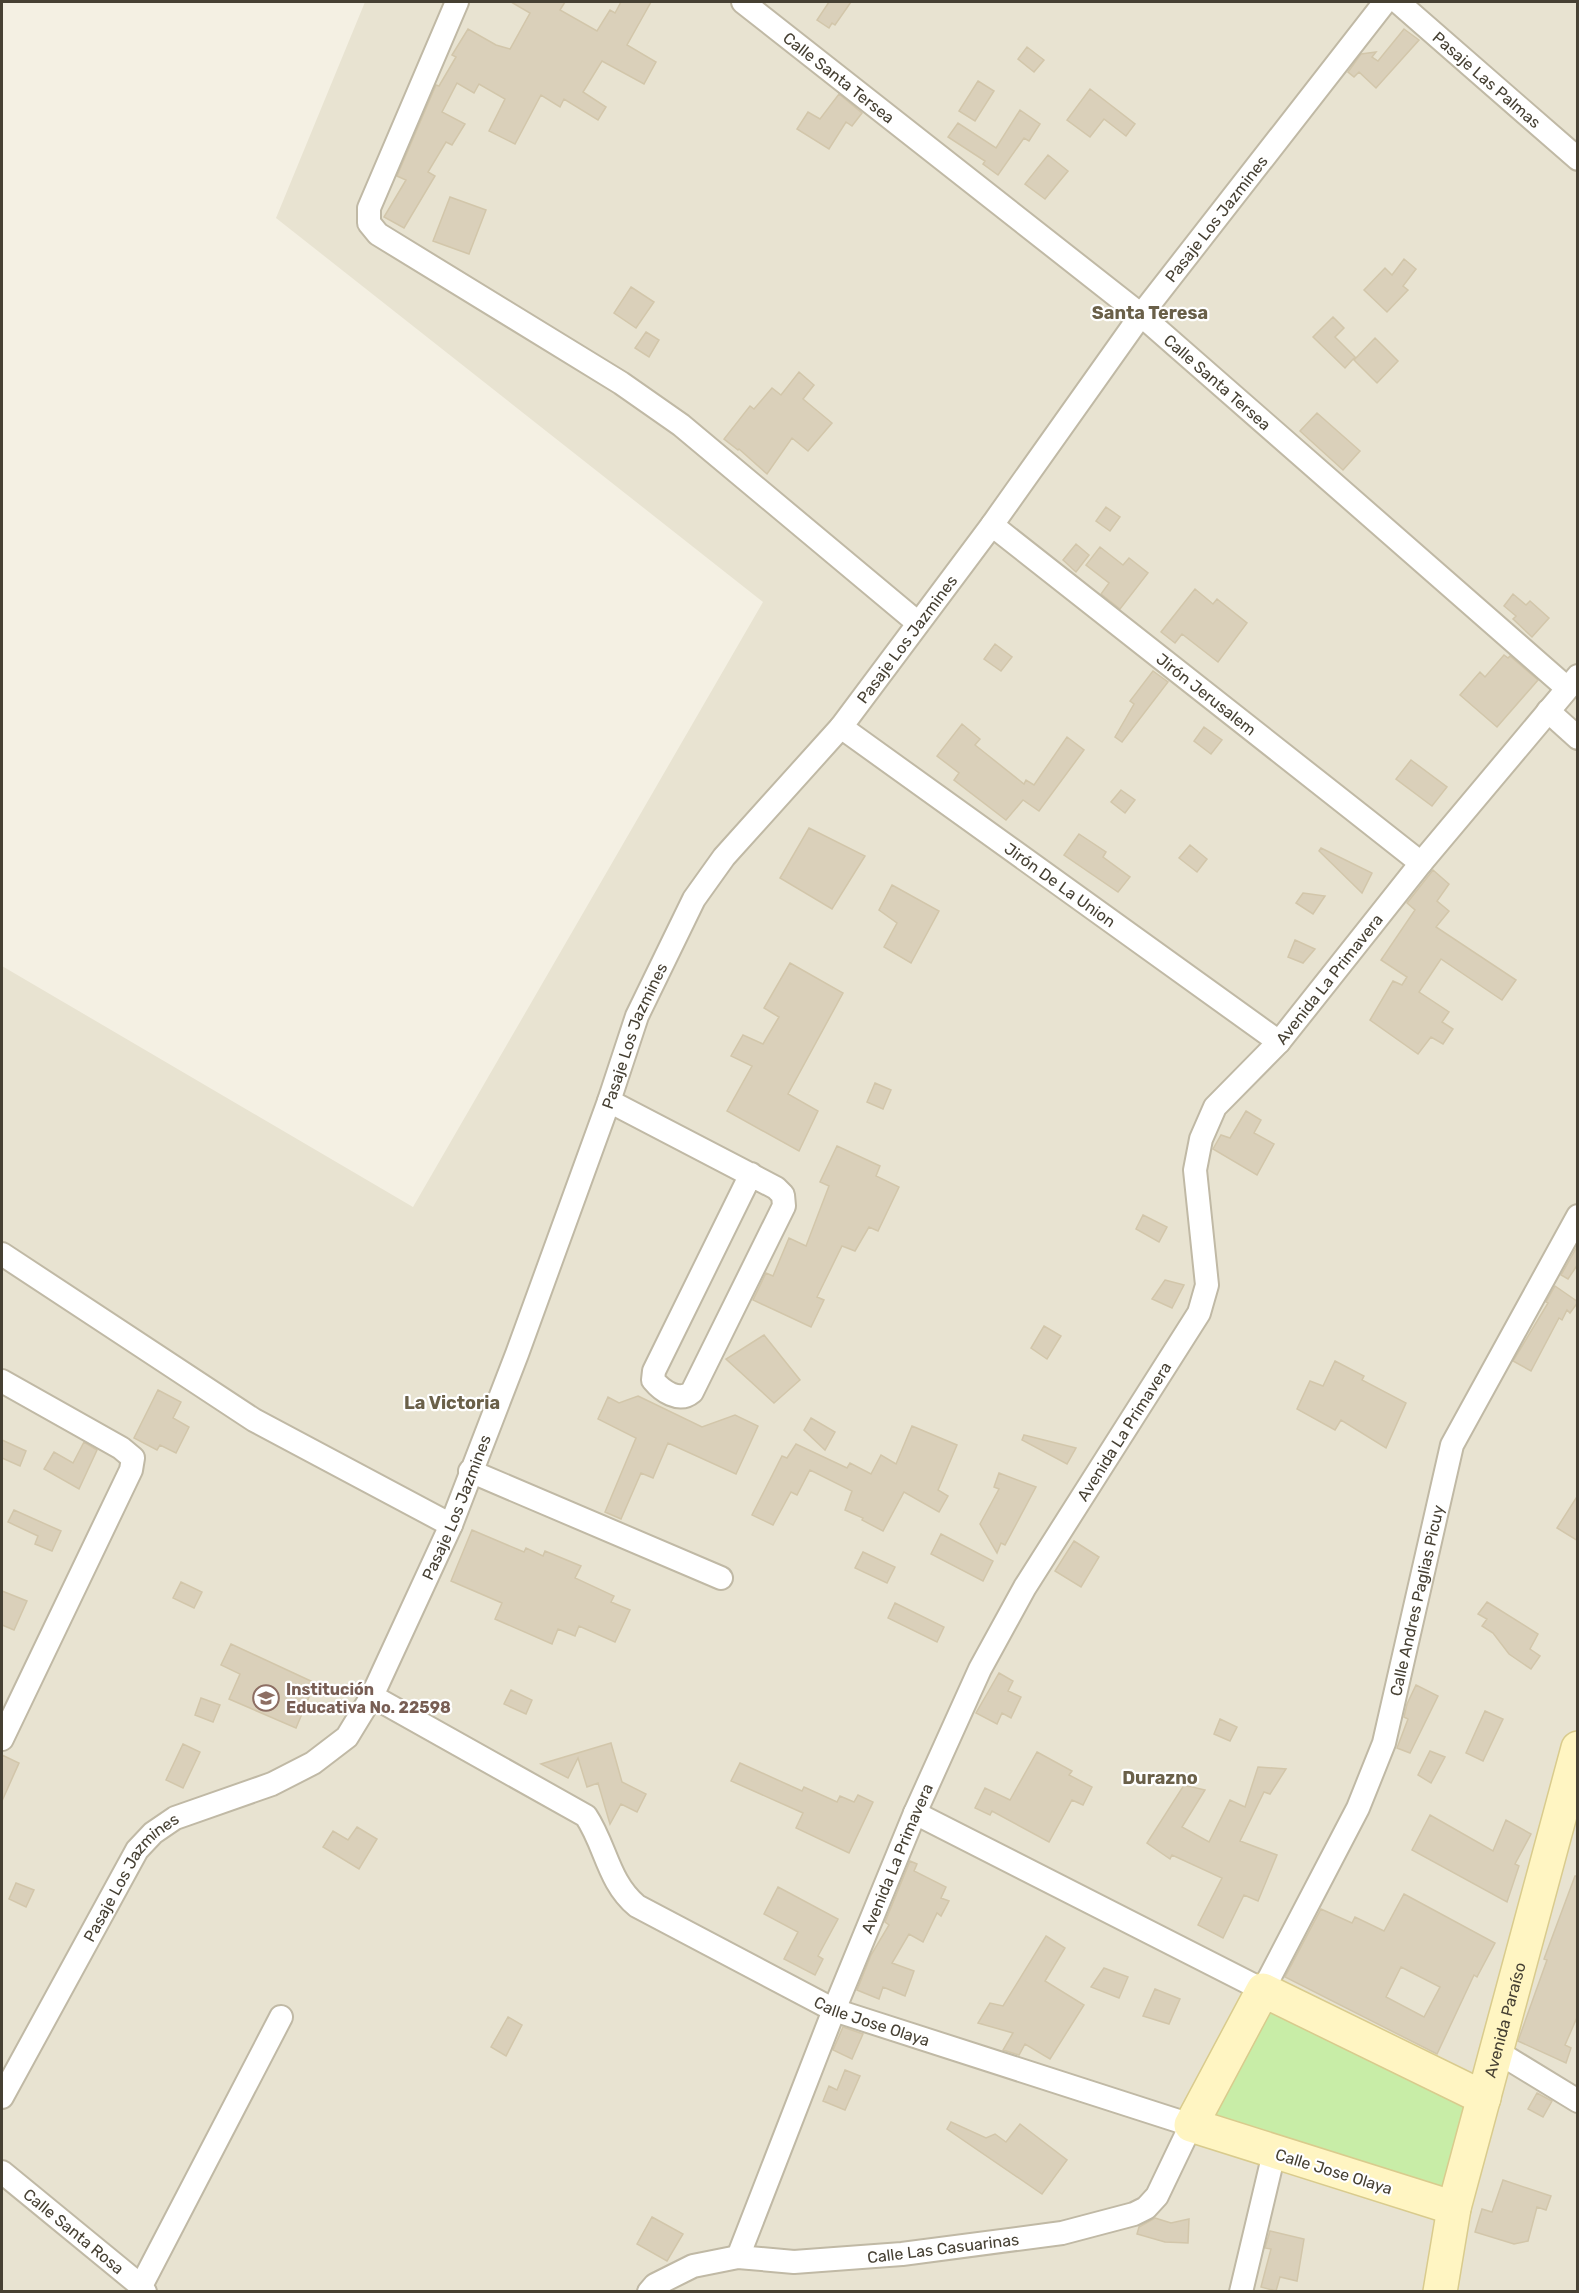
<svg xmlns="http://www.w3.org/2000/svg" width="1579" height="2293" font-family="Rubik,sans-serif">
  <rect width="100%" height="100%" fill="#f4f0e3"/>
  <path fill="#e8e3d1" d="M365,2H1577V2291L2,2292V966L413,1207L763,602L276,218Z"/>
  <path fill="#c8eda7" d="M1267,2000L1468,2100L1444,2192L1204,2120Z"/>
  <path fill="#dad0ba" stroke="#d2c6aa" stroke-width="1.5" fill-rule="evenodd" d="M511,2H565L560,10L597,31L610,10L615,13L621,2H651L627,45L656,62L644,84L602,61L583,92L606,107L598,120L564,99L560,107L541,95L515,144L489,131L505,99L479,84L474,93L457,83L442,112L465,124L452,145L446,142L428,172L435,176L404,228L384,217L406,180L397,176L436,85L439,86L456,57L452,55L468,29L496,45L510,49L530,13Z
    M829,2H851L835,25L832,23L829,28L817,20Z
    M1404,29L1419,40L1376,88L1359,72L1354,77L1348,72L1361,54L1376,52L1372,57L1378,61Z
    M1027,47L1044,60L1034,72L1018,59Z
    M978,81L994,91L975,121L959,111Z
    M1090,89L1135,124L1126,136L1104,119L1090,137L1067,120Z
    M839,94L862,113L852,126L846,122L829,149L797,129L808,112L820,119Z
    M1020,110L1040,124L1029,141L1024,138L998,175L983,164L985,161L948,137L958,123L996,148Z
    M1048,155L1068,171L1045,199L1025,184Z
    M450,197L486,210L469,254L433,241Z
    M1404,259L1416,269L1403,286L1408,290L1387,312L1364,290L1385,268L1392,275Z
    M631,287L654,302L636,328L614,313Z
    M1333,317L1344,328L1335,337L1355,357L1345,368L1313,337Z
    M646,332L659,340L649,357L635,348Z
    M1375,338L1398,361L1377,383L1354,360Z
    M799,372L814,385L803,399L832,423L808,451L792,438L767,474L739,449L738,450L724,439L750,406L754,409L772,388L781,395Z
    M1317,413L1360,451L1343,470L1300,431Z
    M1106,507L1120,517L1110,531L1096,521Z
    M1076,544L1089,555L1076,572L1063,560Z
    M1100,547L1123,565L1129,558L1148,573L1120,609L1101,594L1109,583L1086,565Z
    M1195,589L1213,604L1217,599L1247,623L1218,662L1182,634L1175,643L1161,632Z
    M1513,594L1526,605L1530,601L1549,618L1532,637L1513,619L1516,616L1504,606Z
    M995,644L1012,657L1001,671L984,659Z
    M1504,655L1508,658L1510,656L1538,680L1497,727L1460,695L1480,672L1485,677Z
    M1153,671L1168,682L1122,742L1115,737L1134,704L1130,701Z
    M962,724L980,739L975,745L1024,784L1026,780L1034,785L1067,737L1084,750L1039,811L1023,800L1006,820L954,780L959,773L937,756Z
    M1204,727L1222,740L1211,754L1194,741Z
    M1411,760L1447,787L1432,806L1396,779Z
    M1121,790L1135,800L1125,813L1111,802Z
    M809,828L865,856L832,909L780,878Z
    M1079,834L1106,852L1103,857L1130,877L1118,892L1064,855Z
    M1190,845L1207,859L1197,872L1179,858Z
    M1321,848L1372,873L1362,893L1319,851Z
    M1433,870L1449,884L1437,901L1449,911L1436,927L1516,980L1502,1000L1441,959L1419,992L1449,1012L1442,1022L1453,1029L1443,1044L1431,1037L1418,1054L1370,1020L1393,981L1402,985L1407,977L1381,960L1415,910L1407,903Z
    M892,885L939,911L911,963L884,947L897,923L879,910Z
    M1303,893L1325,896L1313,914L1296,903Z
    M1295,940L1315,949L1303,963L1288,957Z
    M790,963L843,993L788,1094L818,1111L799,1151L727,1111L752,1066L731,1056L743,1035L763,1044L779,1017L764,1008Z
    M875,1083L891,1090L883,1109L867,1102Z
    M1246,1111L1261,1120L1254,1133L1274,1144L1257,1175L1213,1149L1221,1135L1230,1138Z
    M837,1146L880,1166L876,1176L899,1187L878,1231L869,1227L855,1251L842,1246L817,1297L824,1300L811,1327L753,1300L766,1273L773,1276L789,1238L806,1246L829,1186L820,1182Z
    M1143,1215L1167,1227L1159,1242L1136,1229Z
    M1578,1245V1264L1568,1279L1561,1275Z
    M1165,1280L1184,1285L1172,1308L1152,1299Z
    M1555,1286L1578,1302L1570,1313L1567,1310L1562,1320L1559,1318L1531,1371L1513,1361L1548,1303L1546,1302Z
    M1044,1326L1061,1336L1047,1359L1031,1348Z
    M764,1335L800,1380L774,1403L726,1359Z
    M1335,1361L1364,1376L1362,1380L1406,1403L1386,1448L1341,1420L1335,1430L1297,1409L1310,1381L1323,1386Z
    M158,1390L181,1402L173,1418L189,1427L176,1453L160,1445L157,1450L134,1438Z
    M638,1396L702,1427L735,1415L758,1426L736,1474L668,1443L653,1478L641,1473L621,1519L605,1512L636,1438L598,1419L608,1397L619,1403Z
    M811,1418L835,1432L825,1450L804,1430Z
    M912,1426L957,1445L938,1490L948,1496L939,1512L904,1492L883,1531L862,1520L863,1518L845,1510L852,1491L810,1470L797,1495L791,1492L773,1525L752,1515L782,1456L787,1458L796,1444L847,1468L850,1463L871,1474L881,1455L896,1464Z
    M1024,1435L1076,1448L1067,1464L1022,1440Z
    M2,1440L26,1451L20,1466L2,1458Z
    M84,1442L97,1450L79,1489L44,1469L54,1452L73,1463Z
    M999,1473L1036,1487L1005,1545L1001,1543L997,1553L980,1524L999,1489L994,1487Z
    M1578,1495V1541L1557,1528Z
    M14,1510L61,1531L52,1551L35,1544L38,1536L8,1522Z
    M472,1530L524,1552L526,1548L543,1556L545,1551L581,1566L575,1578L614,1596L611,1602L630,1610L615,1642L579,1626L575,1636L558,1629L552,1644L495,1619L502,1603L451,1581Z
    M941,1534L993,1561L983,1581L931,1554Z
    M1074,1541L1099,1557L1081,1587L1055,1571Z
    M863,1552L895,1567L887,1583L855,1568Z
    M181,1582L202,1592L194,1608L173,1598Z
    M2,1591L27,1601L14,1630L2,1625Z
    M1487,1602L1538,1634L1530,1649L1540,1656L1531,1669L1509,1654L1493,1633L1482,1626L1487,1619L1478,1614Z
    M895,1603L944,1627L937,1642L888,1618Z
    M231,1644L315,1683L296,1728L229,1699L240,1674L221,1665Z
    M999,1673L1013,1681L1008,1691L1021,1697L1011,1718L1002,1713L997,1724L976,1713Z
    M1416,1685L1438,1696L1410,1753L1397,1748L1408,1719L1404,1717L1407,1704Z
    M511,1690L532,1700L526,1714L504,1704Z
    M201,1698L220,1705L213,1722L195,1715Z
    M1485,1711L1503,1719L1483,1761L1466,1753Z
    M1220,1719L1237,1727L1230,1741L1214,1734Z
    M611,1743L622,1782L646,1794L637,1812L621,1804L610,1824L598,1783L587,1787L578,1758L568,1778L541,1764Z
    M183,1744L200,1752L183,1788L166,1780Z
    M1430,1751L1445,1757L1431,1783L1418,1775Z
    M1037,1752L1072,1771L1069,1775L1092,1787L1083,1805L1072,1800L1049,1842L992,1811L990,1815L975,1808L985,1788L1010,1800Z
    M2,1755L19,1763L2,1801Z
    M740,1763L802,1791L804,1787L837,1802L840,1796L854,1802L858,1795L873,1802L849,1853L796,1828L803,1813L731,1781Z
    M1258,1767L1286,1769L1270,1794L1264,1792L1240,1841L1277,1855L1258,1901L1244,1895L1223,1938L1198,1925L1222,1878L1172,1855L1170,1859L1147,1843L1184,1785L1205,1790L1182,1827L1209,1842L1230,1800L1245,1807Z
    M1430,1815L1493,1851L1506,1820L1531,1834L1515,1864L1519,1866L1507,1902L1412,1850Z
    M357,1827L377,1839L359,1869L323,1847L333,1831L348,1840Z
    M910,1861L917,1864L914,1871L946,1887L941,1898L949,1901L941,1916L937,1913L923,1942L909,1934L892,1963L914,1971L905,1996L883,1987L879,1999L857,1990L871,1955L889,1925L885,1922Z
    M1575,1876H1578V2015L1565,2045L1571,2048L1566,2063L1518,2041L1547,1960L1544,1959Z
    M16,1883L34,1890L26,1907L9,1899Z
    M778,1887L838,1919L818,1956L823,1959L815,1975L784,1959L798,1932L764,1914Z
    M1404,1894L1495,1943L1477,1977L1474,1975L1437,2054L1285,1977L1321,1909L1352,1923L1355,1917L1384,1931ZM1401,1967L1440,1987L1424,2017L1386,1997Z
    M1046,1936L1065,1948L1045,1981L1084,2005L1050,2059L1025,2044L1019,2055L1003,2050L1013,2033L978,2023L990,2003L1003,2006Z
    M1104,1968L1128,1977L1119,1998L1091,1987Z
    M1155,1989L1180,1999L1169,2024L1143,2016Z
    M508,2017L522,2025L506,2056L491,2047Z
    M843,2027L863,2034L852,2059L833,2050Z
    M845,2070L860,2076L845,2110L823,2101L829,2086L837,2090Z
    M1537,2093L1552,2101L1543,2117L1528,2109Z
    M951,2122L986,2138L995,2134L1006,2142L1020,2124L1067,2160L1042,2194L947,2129Z
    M1503,2180L1551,2196L1546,2210L1537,2207L1528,2241L1514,2244L1475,2232L1482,2209L1492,2212Z
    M652,2217L683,2234L667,2261L637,2244Z
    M1155,2218L1171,2223L1189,2219L1188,2243L1165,2242L1137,2234L1139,2227Z
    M1270,2231L1304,2239L1297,2281L1280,2277L1276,2291L1261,2287L1271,2249L1265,2248Z"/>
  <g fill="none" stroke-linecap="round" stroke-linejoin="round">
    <g stroke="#c0b9a5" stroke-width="26">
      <g id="street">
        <path d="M457,2L369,208V223L378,234L621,383L681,425L918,623"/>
        <path id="s1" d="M743,2L1141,315L1567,688"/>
        <path id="s2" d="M1398,2L1578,159"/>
        <path id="s3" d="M992,525L1421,863"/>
        <path d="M1548,711L1578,738"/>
        <path id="s4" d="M841,727L1279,1042"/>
        <path d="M609,1101L776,1188L783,1195L784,1206L692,1392C679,1403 662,1391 653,1380L654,1371L751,1174"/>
        <path d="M2,1254L254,1420L451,1525"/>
        <path d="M2,1381L121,1448L133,1458L131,1470L2,1739"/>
        <path d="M470,1471L721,1578"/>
        <path id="s5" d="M372,1696L586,1816C606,1846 608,1882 637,1906L834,2010L1191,2125L1157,2196L1146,2208L1134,2214L1062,2233L902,2254L794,2262L738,2257L693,2266L655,2285L649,2292"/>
        <path id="s6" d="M915,1813L1263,1990L1358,1808L1384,1743L1452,1445L1578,1216"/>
        <path d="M1496,2051L1578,2101"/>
        <path id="s7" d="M2,2097L137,1850L153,1833L175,1818L272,1784L313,1763L347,1737L372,1696L451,1525L517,1354L609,1101L637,1016L694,899L724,857L841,727L992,525L1141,315L1385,2"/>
        <path id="s8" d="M2,2172L141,2286L145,2292"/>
        <path id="s9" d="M738,2257L834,2010L915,1813L980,1669L1025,1587L1199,1313L1207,1285L1195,1170L1201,1139L1215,1107L1279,1042L1421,863L1578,676"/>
        <path d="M141,2286L281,2017"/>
        <path d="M1241,2292L1274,2153"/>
      </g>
    </g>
    <g stroke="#d9cb8d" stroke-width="36">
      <g id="secondary">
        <path d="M1454,2208L1191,2125L1263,1990L1484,2098"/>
        <path id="s10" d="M1440,2292L1454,2208L1578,1748"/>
      </g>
    </g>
    <use href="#street" stroke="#fff" stroke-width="22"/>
    <use href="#secondary" stroke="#fff5c2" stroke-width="33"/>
  </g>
  <defs>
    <g id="school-ring" transform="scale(1.35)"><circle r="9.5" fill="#fff" stroke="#8d6e63" stroke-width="1.5"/><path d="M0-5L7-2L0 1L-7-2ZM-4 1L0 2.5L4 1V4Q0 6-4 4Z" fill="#8d6e63"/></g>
  </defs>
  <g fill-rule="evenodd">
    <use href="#school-ring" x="266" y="1698"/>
  </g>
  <g text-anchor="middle" stroke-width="4.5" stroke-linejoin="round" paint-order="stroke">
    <g font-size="16" fill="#464033" stroke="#fff">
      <text dy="6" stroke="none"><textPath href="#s1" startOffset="122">Calle Santa Tersea</textPath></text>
      <text dy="6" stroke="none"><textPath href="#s2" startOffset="118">Pasaje Las Palmas</textPath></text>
      <text dy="6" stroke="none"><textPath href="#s7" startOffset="2290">Pasaje Los Jazmines</textPath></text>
      <text dy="6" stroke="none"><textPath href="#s1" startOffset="608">Calle Santa Tersea</textPath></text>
      <text dy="6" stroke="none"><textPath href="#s7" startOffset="1768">Pasaje Los Jazmines</textPath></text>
      <text dy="6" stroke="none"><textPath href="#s3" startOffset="273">Jirón Jerusalem</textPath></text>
      <text dy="6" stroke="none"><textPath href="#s4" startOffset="270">Jirón De La Union</textPath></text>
      <text dy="6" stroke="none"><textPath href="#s9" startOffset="1437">Avenida La Primavera</textPath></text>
      <text dy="6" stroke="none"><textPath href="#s7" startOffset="1282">Pasaje Los Jazmines</textPath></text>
      <text dy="6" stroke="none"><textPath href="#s9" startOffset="914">Avenida La Primavera</textPath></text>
      <text dy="6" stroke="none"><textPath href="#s7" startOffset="778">Pasaje Los Jazmines</textPath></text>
      <text dy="6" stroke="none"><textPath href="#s6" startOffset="812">Calle Andres Paglias Picuy</textPath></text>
      <text dy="6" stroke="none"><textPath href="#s9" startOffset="429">Avenida La Primavera</textPath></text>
      <text dy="6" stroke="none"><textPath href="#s7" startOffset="256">Pasaje Los Jazmines</textPath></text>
      <text dy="6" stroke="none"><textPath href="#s5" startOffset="612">Calle Jose Olaya</textPath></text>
      <text dy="6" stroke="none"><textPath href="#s10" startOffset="280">Avenida Paraíso</textPath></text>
      <text transform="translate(1334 2171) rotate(17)" y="6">Calle Jose Olaya</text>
      <text dy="6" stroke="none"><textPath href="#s8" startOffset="93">Calle Santa Rosa</textPath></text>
      <text transform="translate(943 2248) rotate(-7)" y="6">Calle Las Casuarinas</text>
    </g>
    <g font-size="16" font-weight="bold" fill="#785e54" stroke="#fff" text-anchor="start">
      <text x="286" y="1695">Institución<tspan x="286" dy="18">Educativa No. 22598</tspan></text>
    </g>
    <g font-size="18" font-weight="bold" fill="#6a6049" stroke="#fff">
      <text x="1150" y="319">Santa Teresa</text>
      <text x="452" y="1409">La Victoria</text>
      <text x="1160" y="1784">Durazno</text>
    </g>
  </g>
  <rect width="1579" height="2293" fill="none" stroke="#464033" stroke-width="6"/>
</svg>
